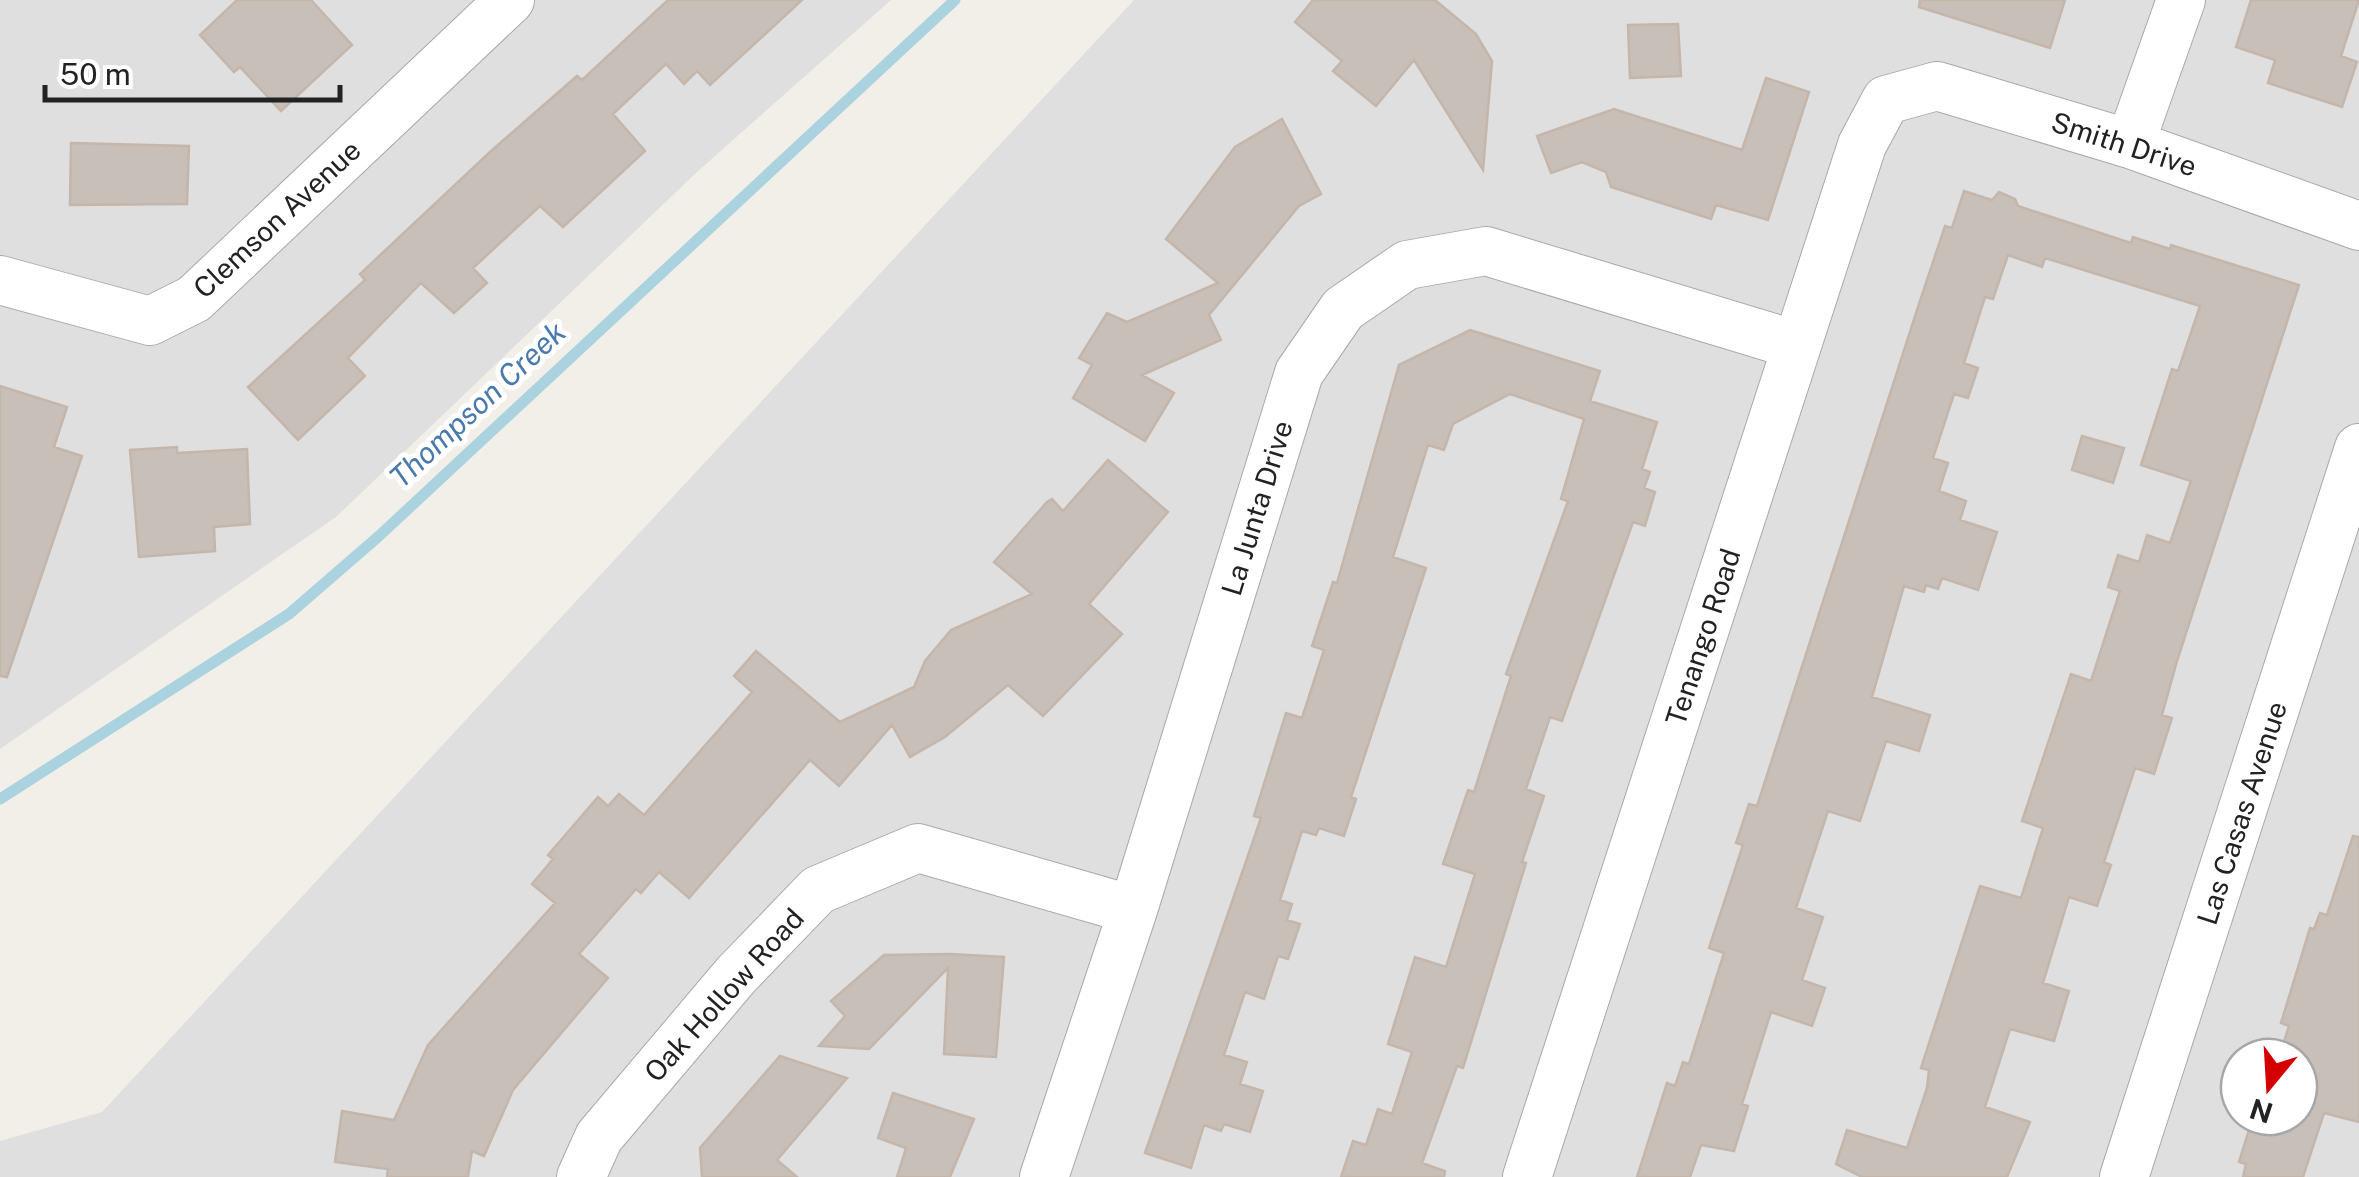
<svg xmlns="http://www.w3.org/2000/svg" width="2359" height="1177" font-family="'Public Sans',sans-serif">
  <rect width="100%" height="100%" fill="#f2efe9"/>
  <path fill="#e0dfdf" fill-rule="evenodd" d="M0,0H891L697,172L336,517L0,749Z
    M1134,0H2359V1177H0V1141L102,1112ZM2239,1057H2299V1117H2239Z"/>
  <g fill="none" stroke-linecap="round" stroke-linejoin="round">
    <path stroke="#aad3df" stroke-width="11" d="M0,799L289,614L379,536L955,0"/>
  </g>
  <path fill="#c7bfb8" stroke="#c4b6ab" stroke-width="2.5" d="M237,0H311L352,45L281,111L240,67L234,72L200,35Z
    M668,0H802L710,85L697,71L684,84L666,64L613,114L645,151L563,227L540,206L473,268L487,283L454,313L421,283L348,358L365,376L298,440L248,387L365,280L360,274L490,152L577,76L582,80Z
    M1313,0H1435L1476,34L1492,61L1483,170L1414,60L1376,106L1333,71L1342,61L1295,22Z
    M1920,0H2065L2050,48L1919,7Z
    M2251,0H2359L2341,56L2357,62L2342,107L2268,83L2275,60L2236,47Z
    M1678,24L1681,76L1630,78L1628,25Z
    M1766,78L1809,92L1768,220L1716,205L1711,219L1611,187L1606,172L1582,162L1551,173L1537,136L1614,109L1742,150Z
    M1282,119L1321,194L1299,206L1209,315L1221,340L1142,375L1174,393L1145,441L1073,398L1092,365L1079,358L1107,313L1127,322L1218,283L1166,239L1235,147Z
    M71,143L189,146L187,204L70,205Z
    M1964,191L1992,200L1999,192L2015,199L2018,206L2131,243L2133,237L2170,249L2171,245L2299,285L2177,661L2162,715L2172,718L2154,774L2135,768L2104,862L2111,865L2097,906L2069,897L2043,983L2069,991L2054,1041L2010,1029L1985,1107L2030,1122L2007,1177H1862L1836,1164L1847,1130L1907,1148L1927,1088L1929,1070L1921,1068L1980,886L2021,898L2043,828L2022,821L2071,674L2091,681L2120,591L2108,587L2118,555L2139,562L2147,535L2170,543L2191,481L2141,465L2172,369L2178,371L2200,306L2045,258L2042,267L2008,255L1993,299L1985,297L1964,363L1978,368L1968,398L1954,394L1933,458L1948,463L1939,491L1966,501L1960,520L1997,532L1978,590L1942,578L1938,589L1926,585L1924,592L1904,586L1872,697L1930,715L1919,751L1886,741L1860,821L1828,811L1796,908L1823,917L1802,980L1825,988L1812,1026L1771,1012L1742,1104L1748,1106L1734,1151L1701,1145L1690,1177H1637L1667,1083L1675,1086L1683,1062L1689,1064L1724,953L1709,948L1743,845L1736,843L1749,804L1757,806L1919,304L1945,226L1952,228Z
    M1470,330L1600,371L1590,401L1657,422L1642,469L1650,472L1644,488L1655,492L1645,526L1633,522L1562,721L1550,717L1526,789L1544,796L1522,862L1526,863L1463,1068L1457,1066L1422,1163L1445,1171L1444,1177H1341L1353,1141L1366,1145L1378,1109L1392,1114L1412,1052L1388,1044L1415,957L1446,967L1475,874L1443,864L1468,790L1474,792L1511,676L1506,674L1568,501L1561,499L1584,419L1510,394L1453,424L1444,450L1428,445L1393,557L1426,568L1351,797L1356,799L1344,836L1319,828L1316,835L1302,831L1280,900L1292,904L1287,920L1300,924L1288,959L1278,956L1264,999L1245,992L1224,1055L1247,1062L1240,1084L1263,1091L1250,1132L1224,1124L1221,1131L1204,1125L1191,1168L1145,1153L1261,818L1254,816L1286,713L1302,718L1324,650L1312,646L1333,582L1337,583L1399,365Z
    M0,386L67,407L54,447L82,456L7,677L0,676Z
    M2082,436L2124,448L2113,483L2072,470Z
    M177,447V453L247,449L250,524L214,527L215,551L139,557L130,450Z
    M1108,460L1168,512L1089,604L1122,634L1043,716L1008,685L945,737L910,757L892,725L839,786L810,760L689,898L659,872L641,893L636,889L579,954L608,978L513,1090L484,1156L472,1151L468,1177H387L388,1169L335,1162L342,1111L394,1120L428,1045L555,903L532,884L553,859L548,855L598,797L608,806L619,794L644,815L752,692L734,676L756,651L840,722L914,687L925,661L951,630L1032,594L994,562L1047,502L1052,499L1063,511Z
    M2353,836L2359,837V1122L2324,1113L2303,1177H2243L2246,1164L2239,1162L2253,1117H2299V1057H2279L2289,1026L2281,1023L2310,928L2314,929L2320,913L2327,915Z
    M950,954L1004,957L996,1057L944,1054L948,968L869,1049L819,1046L845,1016L831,1001L884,955Z
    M780,1056L847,1078L777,1160L797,1177H702L700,1148Z
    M893,1093L974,1119L950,1177H897L906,1148L878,1138Z"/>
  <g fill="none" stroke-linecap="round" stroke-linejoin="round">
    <g stroke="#a9a9a9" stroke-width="50">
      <path id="minor" d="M2130,144L2181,0
        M0,280L150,321L194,299L510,0
        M581,1177L599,1137L736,975L818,890L918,848L1133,910
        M1044,1177L1133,910L1299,373L1343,309L1407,265L1486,251L1796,345
        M1527,1177L1862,145L1886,100L1937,86L2130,144L2359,226
        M2124,1177L2359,448"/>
    </g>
    <use href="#minor" stroke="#fff" stroke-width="48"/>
  </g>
  <g text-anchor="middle" stroke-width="10" stroke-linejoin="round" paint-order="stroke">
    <g font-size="28" fill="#222" stroke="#fff">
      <text transform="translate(2124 144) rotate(18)" y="10">Smith Drive</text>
      <text transform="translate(277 219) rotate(-43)" y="10">Clemson Avenue</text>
      <text transform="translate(1257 508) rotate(-73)" y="10">La Junta Drive</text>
      <text transform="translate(1703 637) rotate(-72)" y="10">Tenango Road</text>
      <text transform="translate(2242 813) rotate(-72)" y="10">Las Casas Avenue</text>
      <text transform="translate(724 995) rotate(-48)" y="10">Oak Hollow Road</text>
    </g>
    <g font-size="30" font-style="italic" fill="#4a7aab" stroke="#fff">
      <text transform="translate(478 405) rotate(-43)" y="10">Thompson Creek</text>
    </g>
  </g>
  <g transform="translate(2269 1087) rotate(198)"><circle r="48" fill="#ffffff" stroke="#a7a7a7" stroke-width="2.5"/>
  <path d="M0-8L18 38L0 25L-18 38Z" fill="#d40000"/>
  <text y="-15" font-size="28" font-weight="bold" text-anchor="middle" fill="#222222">N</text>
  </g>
  <path d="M45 85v15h295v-15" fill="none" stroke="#222222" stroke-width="5"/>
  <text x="60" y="85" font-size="30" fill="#222222" stroke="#ffffff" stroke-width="8" paint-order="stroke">50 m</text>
</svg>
